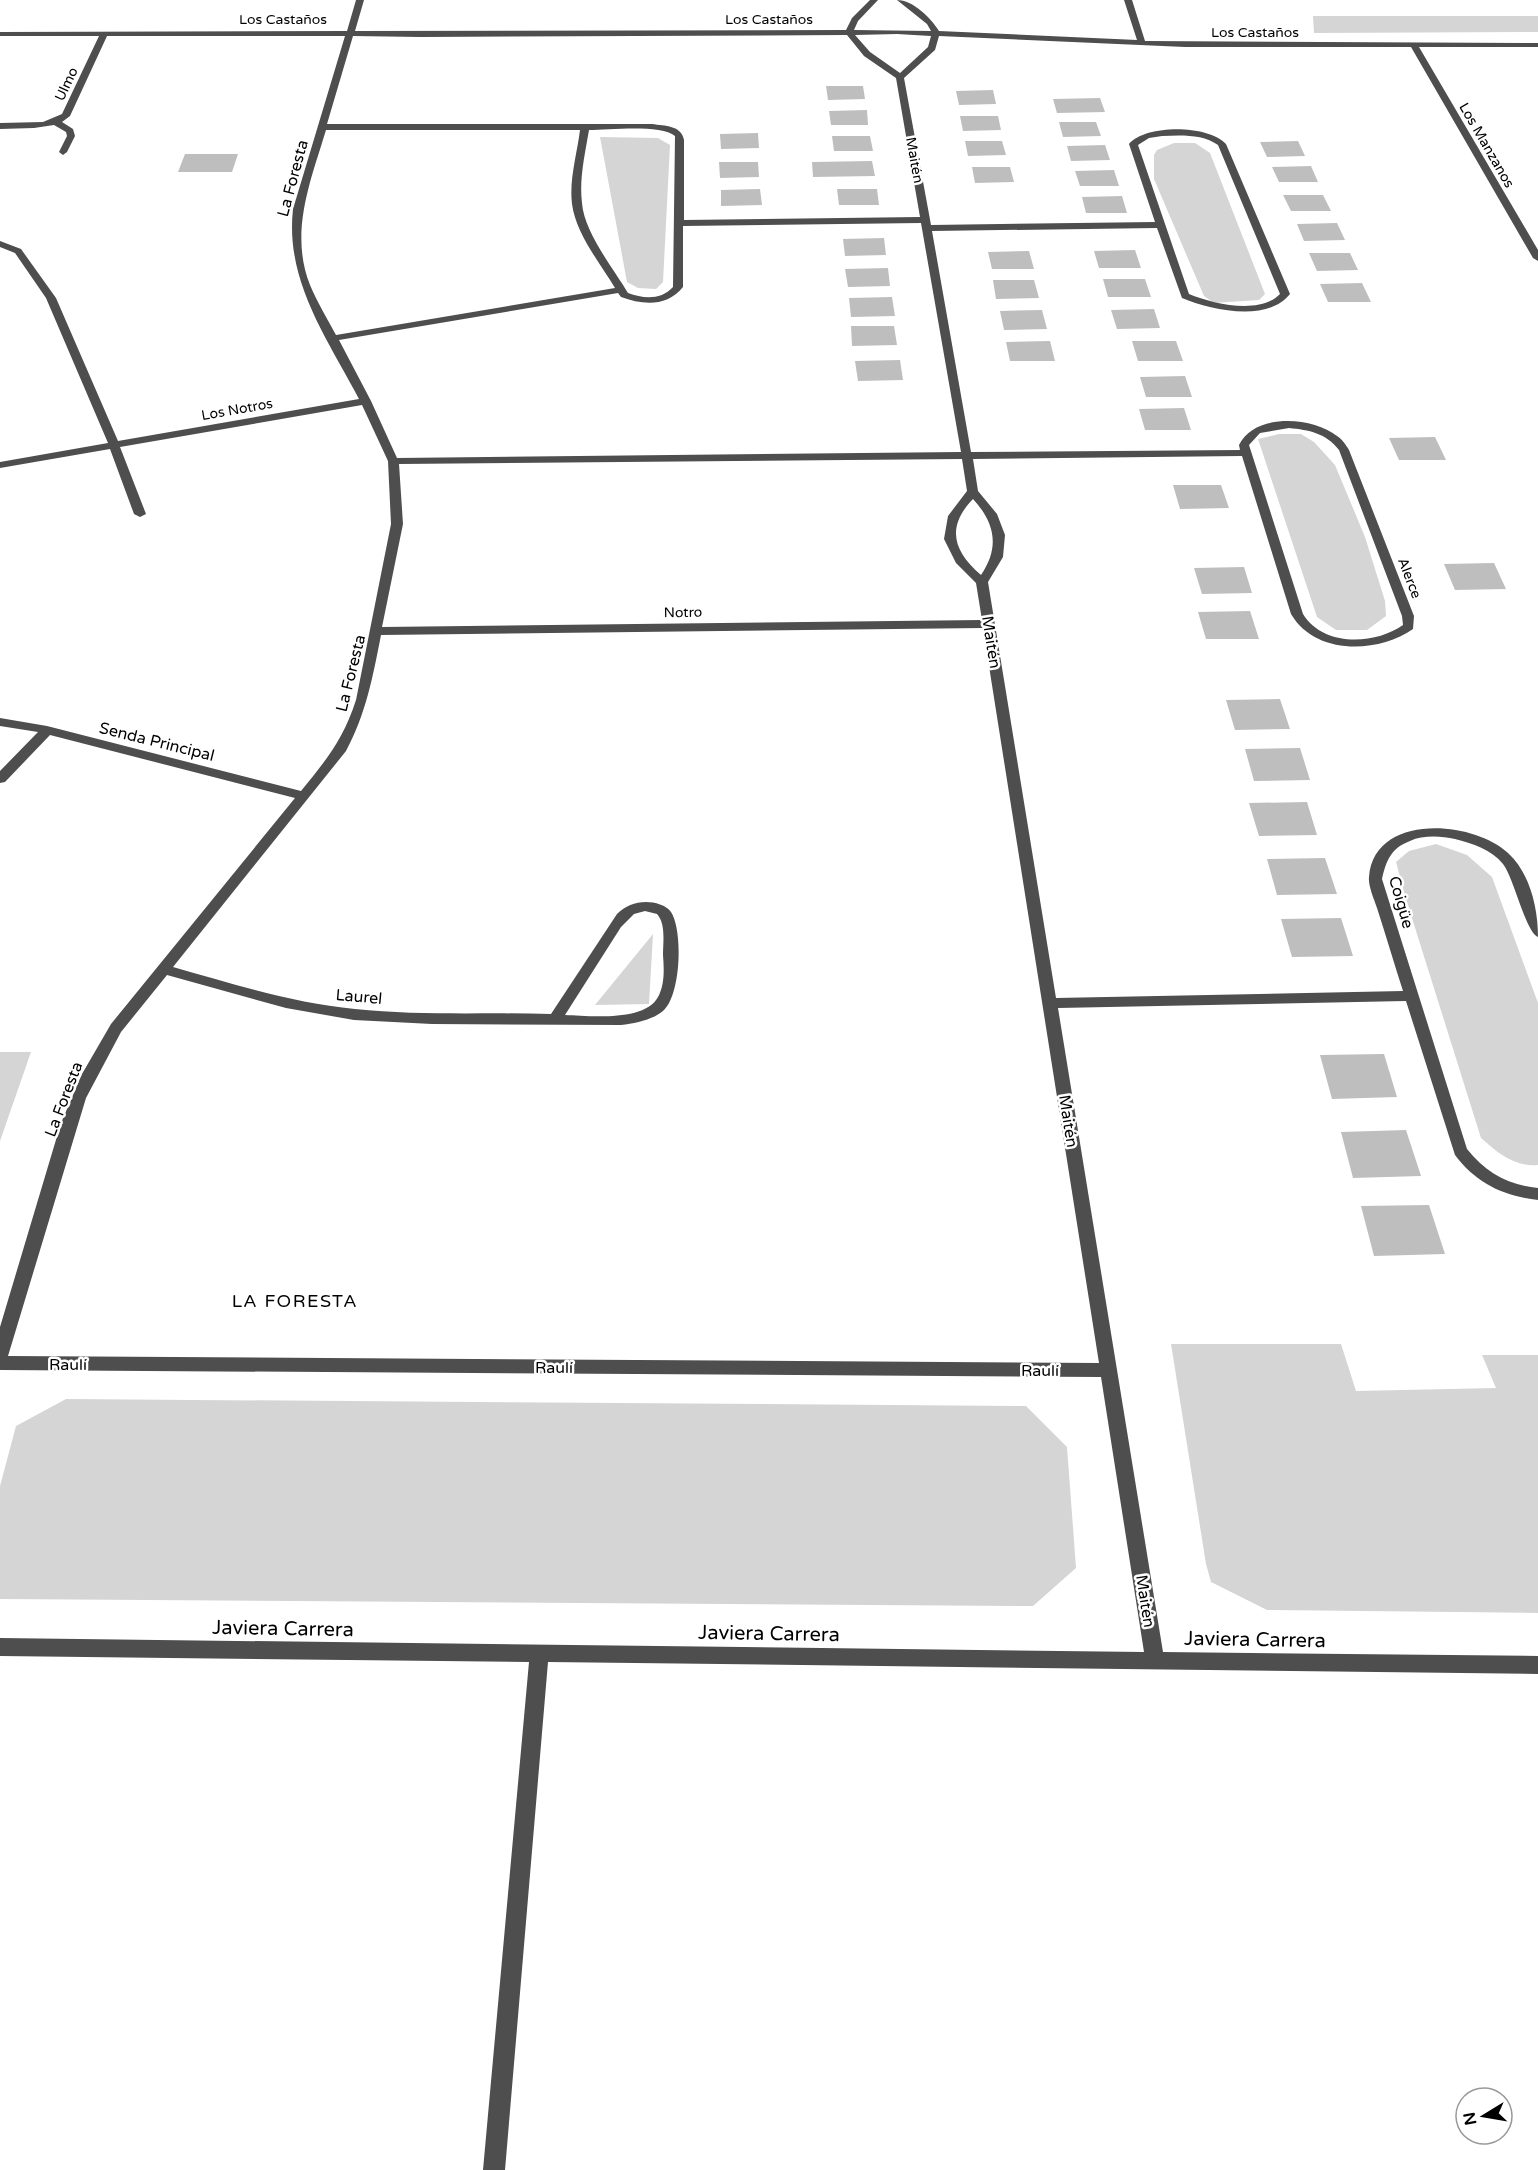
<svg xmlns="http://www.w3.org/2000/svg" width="1538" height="2170" font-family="'Varela Round',sans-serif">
  <rect width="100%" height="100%" fill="#fff"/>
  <path fill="#d5d5d5" d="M1313,16H1538V32L1314,33Z
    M600,137L658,138L670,145L663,282L656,289L638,288L627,282Z
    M1174,143H1195L1210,153L1265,294L1259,300L1214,303L1204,296L1154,179V155L1157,150Z
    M1279,434H1301L1314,442L1335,465L1365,537L1385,601L1386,616L1367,630H1336L1317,617L1258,439Z
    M1436,844L1467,855L1492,877L1538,1003V1165C1514,1167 1498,1153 1481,1138L1406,899L1396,862L1409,851Z
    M653,934L649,1004L595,1005Z
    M0,1052H31L0,1141Z
    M1171,1344H1341L1356,1391L1496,1388L1482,1355H1538V1613L1267,1610L1211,1582L1206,1564Z
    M66,1399L1026,1406L1067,1447L1076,1568L1033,1606L0,1599V1486L16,1426Z"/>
  <path fill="#bebebe" d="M826,86H863L865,99L828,100Z
    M993,90L996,104L959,105L956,91Z
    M1100,98L1105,112L1057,113L1053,99Z
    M867,110L868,125H831L829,111Z
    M960,116H998L1001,130L963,131Z
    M1059,122H1096L1101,136L1063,137Z
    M758,133L759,148L721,149L720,134Z
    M832,136H870L873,151H834Z
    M965,141H1002L1006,155L968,156Z
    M1298,141L1305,156L1267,157L1260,142Z
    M1105,145L1110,160L1071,161L1067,146Z
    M185,154H238L232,172H178Z
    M872,161L875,176L813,177L812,162Z
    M719,162H758L759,177L720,178Z
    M1311,166L1318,182H1279L1272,167Z
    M972,167H1010L1014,182L975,183Z
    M1114,170L1119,186H1080L1075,171Z
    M760,189L762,205L721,206V190Z
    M837,189H877L879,205H839Z
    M1283,195H1323L1331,211H1291Z
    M1122,196L1127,213H1086L1082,197Z
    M1337,223L1345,240L1304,241L1297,224Z
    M884,238L886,255L845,256L843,239Z
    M1135,250L1141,268H1099L1094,251Z
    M1029,251L1034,269H992L988,252Z
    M1309,253H1350L1358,270L1317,271Z
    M888,268L890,286L848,287L845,269Z
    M1103,279H1145L1151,297H1108Z
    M993,280H1034L1039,298L996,299Z
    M1362,283L1371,302H1328L1320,284Z
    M892,297L895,316L851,317L849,298Z
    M1154,309L1160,328L1117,329L1111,310Z
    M1042,310L1047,329L1004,330L1000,311Z
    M851,326H894L897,345L852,346Z
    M1050,341L1055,361H1010L1006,342Z
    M1132,341H1176L1183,361H1138Z
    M900,360L903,380L858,381L855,361Z
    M1185,376L1192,397H1146L1140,377Z
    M1184,408L1191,430H1145L1139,409Z
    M1435,437L1446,460H1399L1389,438Z
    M1173,485H1221L1229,508L1180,509Z
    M1494,563L1506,589L1455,590L1444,564Z
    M1244,567L1252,593L1202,594L1194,568Z
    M1250,611L1259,639H1206L1198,612Z
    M1280,699L1290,729L1235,730L1226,700Z
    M1300,748L1310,780L1254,781L1245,749Z
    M1307,802L1317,835L1259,836L1249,803Z
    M1325,858L1337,894L1277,895L1267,859Z
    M1341,918L1353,956L1292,957L1281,919Z
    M1384,1054L1397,1097L1332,1099L1320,1055Z
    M1406,1130L1421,1176L1353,1178L1341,1132Z
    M1429,1205L1445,1254L1374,1256L1361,1206Z"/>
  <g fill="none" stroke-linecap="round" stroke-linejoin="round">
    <path fill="#4e4e4e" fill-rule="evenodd" d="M356,0H364L355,31L846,30L852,18L870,0H878L858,21L854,30L931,31L927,24L897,0C913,0 931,18 939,31L1137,40L1124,0H1132L1145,41L1538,43V47H1419L1538,250V261L1533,258L1411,47H1185L939,36L935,50L904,78L931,225L1155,222L1129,144C1147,124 1208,125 1226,144L1290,294C1267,323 1211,310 1182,298L1157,228L932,231L971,452L1240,450L1239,445C1254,413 1312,416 1337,436C1342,439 1346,445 1349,450L1414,616L1413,629C1377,654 1315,655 1291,614L1242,456L973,459L978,491L997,514L1005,535L1003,557L988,582L1056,998L1403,991C1394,963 1386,936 1377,908C1374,899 1368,886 1369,877C1374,813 1472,820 1508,853C1530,873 1538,908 1538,937C1526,933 1514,878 1503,864C1492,850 1472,843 1455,839C1441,836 1423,835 1410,841C1391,848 1386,861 1382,879L1467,1149C1486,1173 1508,1185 1538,1188V1200C1503,1196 1476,1183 1455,1155L1406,1001L1058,1008L1163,1652L1538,1656V1674L548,1662L505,2170H483L529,1662L0,1656V1638L1144,1652L1101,1377L0,1370V1327L61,1123L82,1074L111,1024L295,798L50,735L5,782L0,783V771L38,732L0,726V718L47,726L301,791C327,759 343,740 356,700L391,524L388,461L362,405L120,447L146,514L140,517L134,514L110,449L0,468V462L108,443L46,298L15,253L0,247V241L21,249L56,298L118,441L359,399C327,338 285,281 293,209L345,36H107L70,116L62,122L73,129L75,136L67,152L63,155L59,152L67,136L66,132L54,125L34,128L0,129V123L43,122L62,114L99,36H0V32L347,31ZM897,34L931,36L928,47L900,73L870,52L855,35ZM847,35L864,56L896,78L920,217L684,220V140C681,125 665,126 652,124H327L353,36L421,37ZM326,130H580C577,154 569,180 572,204C576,234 600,263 615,288L336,335C327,318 317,302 310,285C289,232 311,180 326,130ZM589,130C609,130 661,124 675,136L673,287C661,300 644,299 628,293C613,268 584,232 582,203C579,179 585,154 589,130ZM1162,136C1181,135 1203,134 1218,145L1280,294C1260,315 1213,304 1189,294L1138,145L1149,138ZM921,223L961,452L397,458L371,401L339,340L618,293L621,297C643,305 667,307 683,287V226ZM1289,428C1309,430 1326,433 1339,450L1402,616L1403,625C1375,645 1323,647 1303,614L1249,445L1260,433ZM962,459L967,491L948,516L944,539L956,563L976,583L982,620L382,627L403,524L399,464ZM973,499C995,523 1000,547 981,575C953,551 946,527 973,499ZM983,628L1099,1363L8,1356L86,1098L121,1032L167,975L286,1008L354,1020L432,1024L621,1025C636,1023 653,1020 664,1010C681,994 683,930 671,912C666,905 655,902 646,902C635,902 625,906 617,914L551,1014C485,1012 420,1016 355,1009C293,1003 233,984 173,967L346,751C366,714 373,676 381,635ZM645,911L657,914C666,924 663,942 663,955C664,968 665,984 658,997C645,1022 589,1016 565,1015L621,927L634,914Z"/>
  </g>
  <g text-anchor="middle" stroke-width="5" stroke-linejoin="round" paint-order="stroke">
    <g font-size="14" fill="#000" stroke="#fff">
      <text x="283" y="24">Los Castaños</text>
      <text x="769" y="24">Los Castaños</text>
      <text x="1255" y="37">Los Castaños</text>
      <text transform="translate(66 84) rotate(-65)" y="5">Ulmo</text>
      <text transform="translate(1487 145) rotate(60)" y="5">Los Manzanos</text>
      <text transform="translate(915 160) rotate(80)" y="5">Maitén</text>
      <text transform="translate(237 409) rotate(-10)" y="5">Los Notros</text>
      <text transform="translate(1410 578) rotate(69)" y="5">Alerce</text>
      <text transform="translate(683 612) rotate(-1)" y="5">Notro</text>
    </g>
    <g font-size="16" fill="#000" stroke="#fff">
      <text transform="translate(292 178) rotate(-75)" y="6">La Foresta</text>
      <text transform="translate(992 642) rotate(81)" y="6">Maitén</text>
      <text transform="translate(350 673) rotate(-76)" y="6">La Foresta</text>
      <text transform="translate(157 741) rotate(14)" y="6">Senda Principal</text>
      <text transform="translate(1402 902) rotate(74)" y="6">Coigüe</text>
      <text transform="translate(359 996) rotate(5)" y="6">Laurel</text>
      <text transform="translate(63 1099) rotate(-69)" y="6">La Foresta</text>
      <text transform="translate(1069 1121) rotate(81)" y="6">Maitén</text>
      <text x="68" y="1370">Raulí</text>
      <text x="554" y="1373">Raulí</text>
      <text x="1040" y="1376">Raulí</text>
      <text transform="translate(1146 1601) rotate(81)" y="6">Maitén</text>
    </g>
    <g font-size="18" letter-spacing="1.5" fill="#000" stroke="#fff">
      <text x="295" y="1307">LA FORESTA</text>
    </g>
    <g font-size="20" fill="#000" stroke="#fff">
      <text transform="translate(283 1628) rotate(1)" y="7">Javiera Carrera</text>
      <text transform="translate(769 1633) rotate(1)" y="7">Javiera Carrera</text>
      <text transform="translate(1255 1639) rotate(1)" y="7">Javiera Carrera</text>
    </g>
  </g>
  <g transform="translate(1484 2116) rotate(259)"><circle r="28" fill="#ffffff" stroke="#999999" stroke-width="1.5"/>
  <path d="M0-4.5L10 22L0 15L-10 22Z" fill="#000000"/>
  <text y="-9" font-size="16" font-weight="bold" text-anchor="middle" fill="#000000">N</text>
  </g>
</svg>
